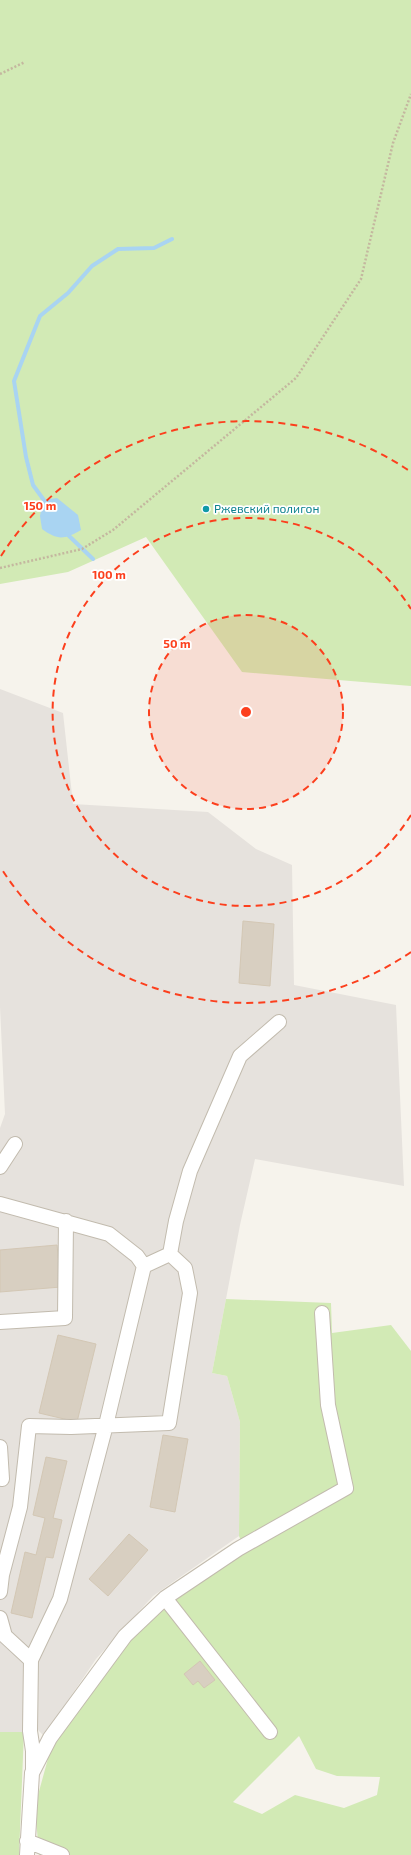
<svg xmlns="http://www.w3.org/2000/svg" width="411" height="1855" font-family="'Exo 2',sans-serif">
  <rect width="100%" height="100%" fill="#f6f3ec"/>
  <path fill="#e6e2dd" d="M0,689L63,713L73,804L208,812L256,849L292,865L294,985L396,1005L404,1186L255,1159L240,1225L212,1373L227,1376L240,1422L239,1536L153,1596L96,1659L44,1736L37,1729L24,1732H0V1128L5,1114L0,1007Z"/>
  <path fill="#d2eab5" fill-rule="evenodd" d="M0,0H411V686L242,672L146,537L68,572L0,584Z
    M226,1299L331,1303L332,1333L391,1325L411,1351V1855H39L35,1806L52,1744L129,1639L171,1600L246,1552L239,1536L240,1422L227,1376L212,1373ZM299,1736L316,1769L337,1776L380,1777L377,1795L344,1808L295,1795L262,1814L233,1802Z
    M0,1732H24L19,1855H0Z"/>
  <path fill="#a9d4f2" d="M57,498L78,515L81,530C64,540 57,540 42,529L40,516L43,500Z"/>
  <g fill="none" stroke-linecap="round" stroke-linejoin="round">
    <path stroke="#a9d4f2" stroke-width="4" d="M46,503L33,485L26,457L14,381L40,316L68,293L92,266L118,249L154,248L172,239
      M67,534L93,559"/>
  </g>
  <path fill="#d8cfc1" stroke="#d3c7b4" d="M243,921L274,924L270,986L239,983Z
    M57,1245L61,1287L0,1292V1250Z
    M58,1335L96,1344L77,1422L39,1413Z
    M163,1435L188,1439L175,1512L150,1507Z
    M46,1457L67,1461L53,1518L62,1520L53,1558L46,1557L32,1618L11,1613L25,1552L36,1555L45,1518L33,1515Z
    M129,1534L148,1550L108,1596L89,1579Z
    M200,1661L215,1680L204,1688L198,1681L193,1685L184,1674Z"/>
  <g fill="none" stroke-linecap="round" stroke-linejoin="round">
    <g stroke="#c2bbae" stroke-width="16">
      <path id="minor" d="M0,1167L15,1144
        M0,1204L109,1234L137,1256L144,1266L106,1425L60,1599L31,1660L30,1731L33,1751V1769
        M144,1266L170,1254L176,1221L190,1171L240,1056L279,1022
        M0,1322L65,1318L66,1221
        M0,1447L2,1479
        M0,1592L2,1575L20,1507L29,1426L71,1427L169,1423L190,1293L185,1268L170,1254
        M165,1598L270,1732
        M0,1618L5,1636L31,1660
        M27,1841L62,1855
        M27,1855L32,1773L50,1738L125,1636L165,1598L238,1549L346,1488L328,1405L322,1313"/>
    </g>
    <path stroke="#c4b79f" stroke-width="2.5" stroke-dasharray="2 2" stroke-linecap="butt" d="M0,74L25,62
      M0,568L82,549L113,530L296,378L361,279L393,143L411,94"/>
    <use href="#minor" stroke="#fff" stroke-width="14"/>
  </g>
  <circle cx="246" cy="712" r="97" fill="#fc3f1d" fill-opacity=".12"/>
  <g fill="none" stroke="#fc3f1d" stroke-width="2" stroke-dasharray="7 5">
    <circle cx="246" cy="712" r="97"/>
    <path d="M411 815A194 194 0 1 1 411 609"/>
    <path d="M411 952A291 291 0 0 1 1 868M1 556A291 291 0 0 1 411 472"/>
  </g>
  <circle fill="#0f9aa8" stroke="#fff" stroke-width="1.5" cx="206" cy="509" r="4"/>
  <g text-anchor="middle" stroke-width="3.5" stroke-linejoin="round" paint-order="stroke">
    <g font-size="12" fill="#0d838f" stroke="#fff" text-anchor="start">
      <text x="214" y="513">Ржевский полигон</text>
    </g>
  </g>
  <circle cx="246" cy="712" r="6" fill="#fc3f1d" stroke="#fff" stroke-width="2"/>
  <g font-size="12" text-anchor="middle" font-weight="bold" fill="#fc3f1d" stroke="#fff" stroke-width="3.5" stroke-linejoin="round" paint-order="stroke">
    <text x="40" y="510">150 m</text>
    <text x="109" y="579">100 m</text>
    <text x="177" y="648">50 m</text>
  </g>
</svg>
